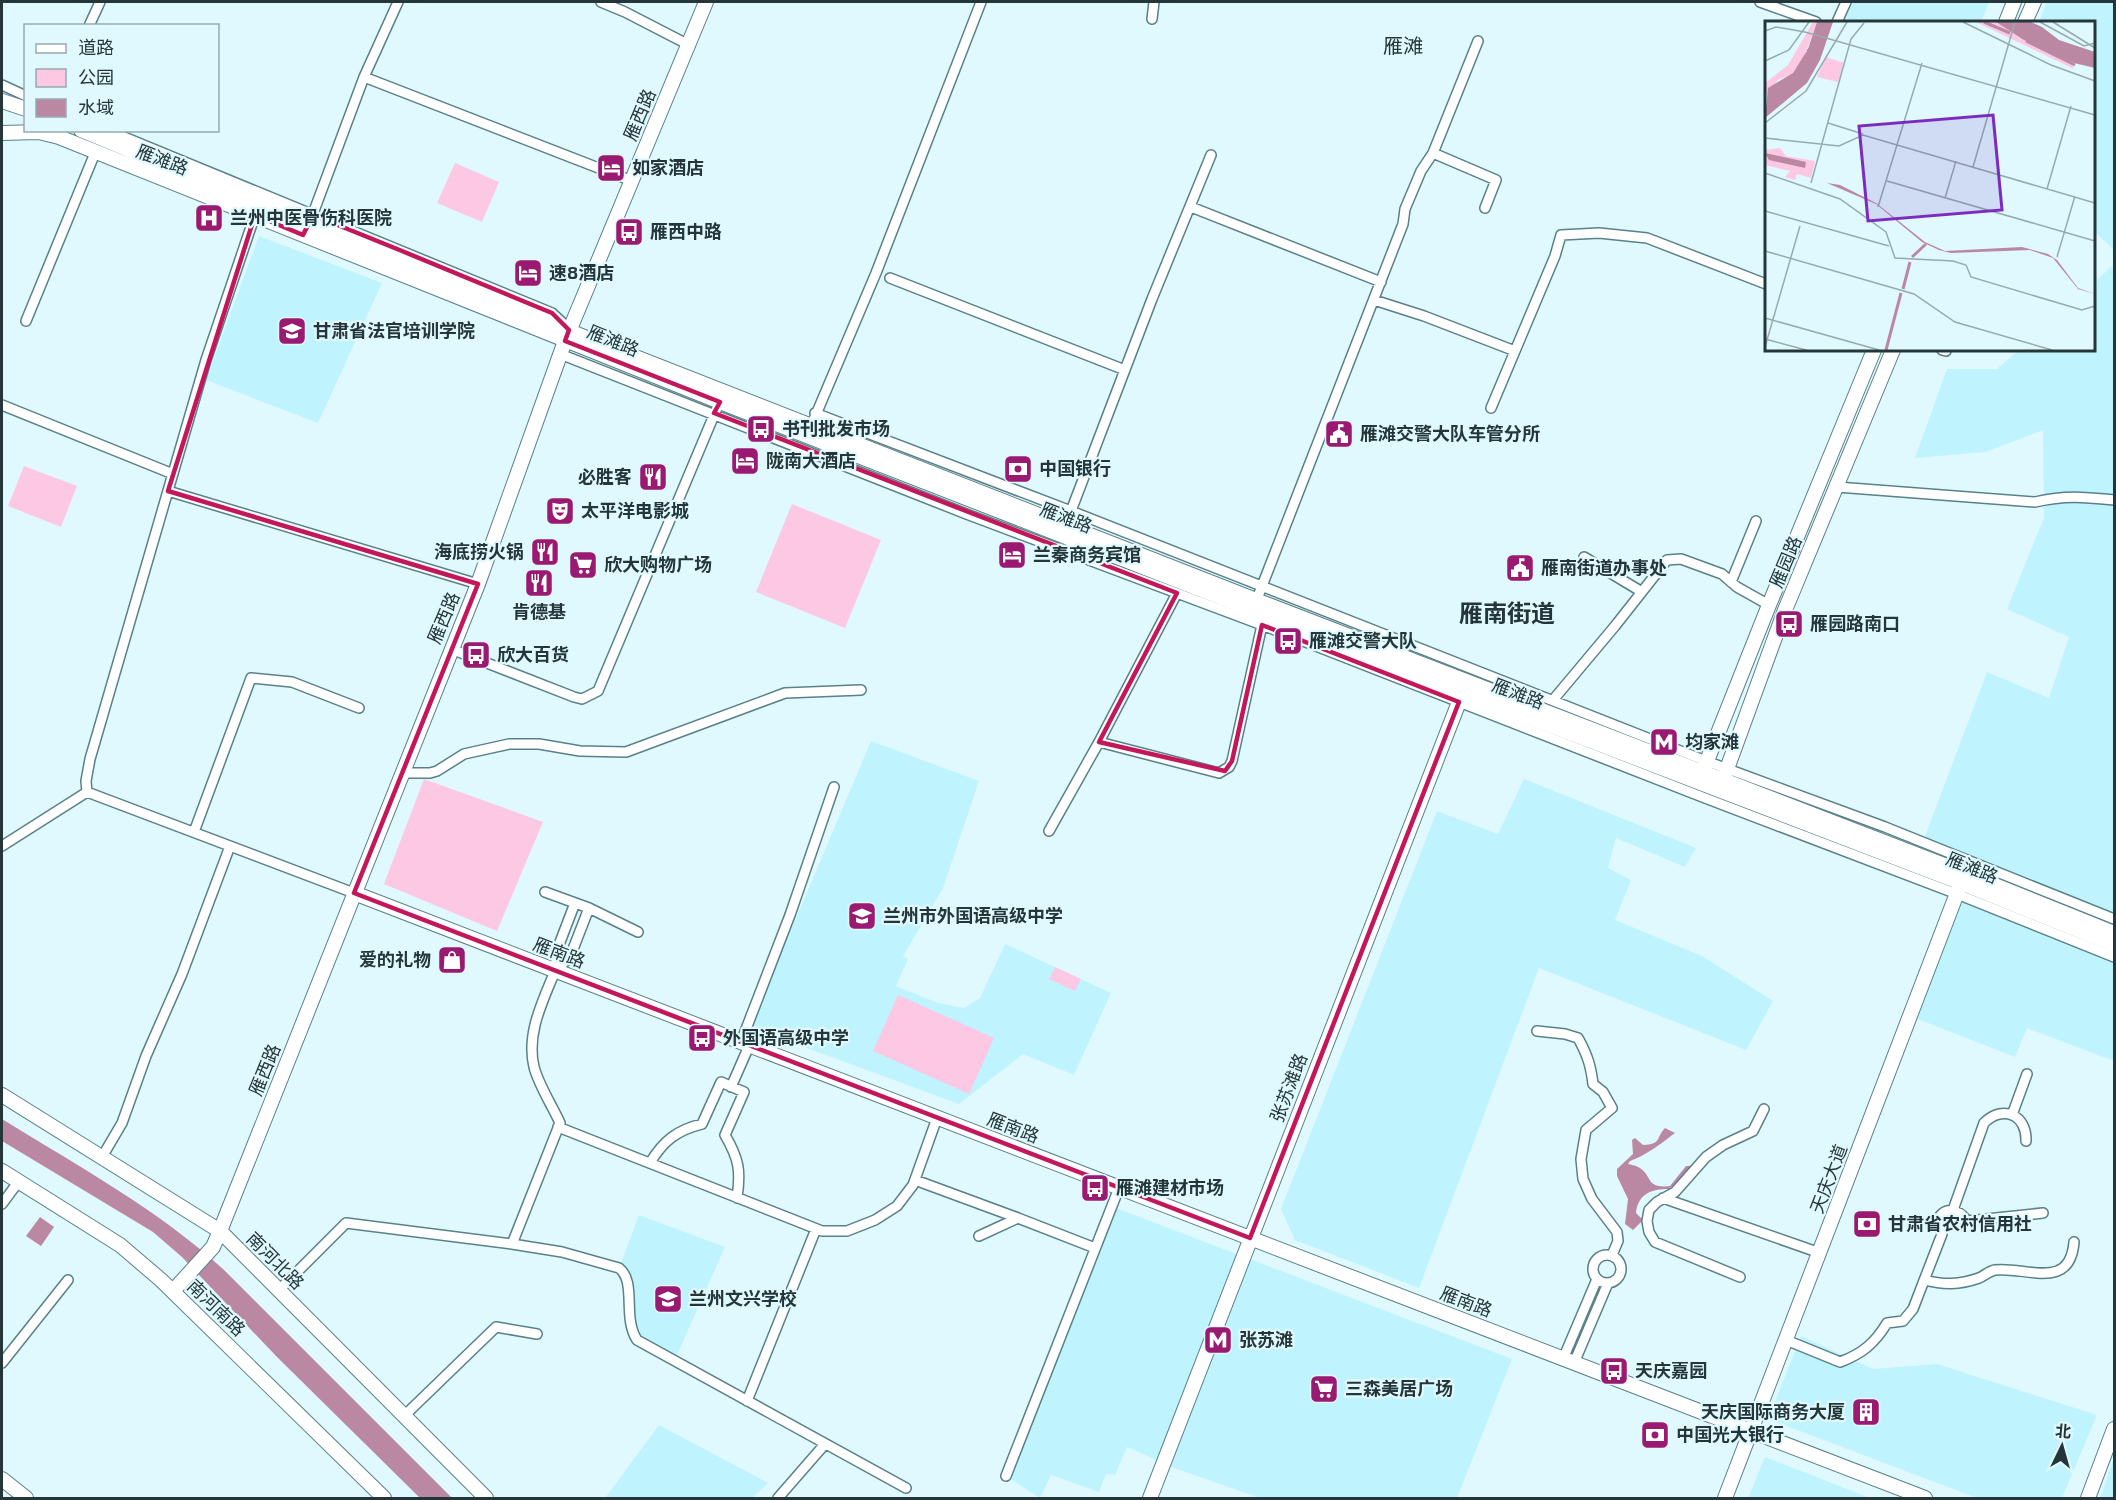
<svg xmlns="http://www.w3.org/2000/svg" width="2116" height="1500" font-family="'Exo 2','Noto Sans SC',sans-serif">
  <rect width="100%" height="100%" fill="#e0f9fe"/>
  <path fill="#bff4ff" d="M1853,2H1989L1981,22H1844Z
    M2047,2H2114V250L2094,231V22H2039Z
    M259,236L382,283L318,423L206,380Z
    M2114,264V915L1924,839L1987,672L2049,698L2069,637L2007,609L2044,518L2043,430L1985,452L1915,458L1947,369H1997L2019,350H2094V283Z
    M871,741L979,781L943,888L903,956L908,959L896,986L938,1003L964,1008L980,998L1005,944L1111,993L1074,1075L1023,1054L959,1104L750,1027Z
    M1524,779L1696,848L1685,867L1616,838L1608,868L1631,880L1615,920L1702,956L1773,1001L1746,1050L1539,968L1419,1288L1295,1240L1281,1209L1437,811L1498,834Z
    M1961,883L2114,945V1061L2027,1028L2015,1057L1910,1016Z
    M1108,1205L1512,1359L1457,1498H1260L1177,1469L1127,1447L1115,1475L1106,1474L1099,1492L1051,1475L1040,1498L1006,1476Z
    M639,1215L725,1247L677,1355L641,1335L634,1317L633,1280L629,1271L621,1263Z
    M1801,1336L1873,1369L1937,1364L2097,1415L2062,1498H1977L1768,1419Z
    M659,1425L768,1483L752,1498H605Z
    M1765,1457L1870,1498H1748Z
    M2114,1458V1498H2100Z"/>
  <path fill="#fdc8e4" d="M455,163L499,182L482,222L437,203Z
    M24,466L77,486L61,527L8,506Z
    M792,504L881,540L845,628L756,592Z
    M424,779L543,822L497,931L384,884Z
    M1055,967L1081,979L1075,991L1049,979Z
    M898,995L994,1038L969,1094L873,1051Z"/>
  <path fill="#bb88a4" d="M2,1119C78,1166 157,1209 223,1269L452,1498H420L276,1356L182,1257L153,1232L2,1141Z
    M1665,1128L1675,1133C1662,1143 1645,1156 1630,1161L1628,1164C1631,1165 1635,1165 1638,1167C1653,1174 1644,1189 1670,1186L1686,1166H1692V1170L1669,1189C1651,1189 1638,1194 1636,1213L1643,1220L1633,1230L1625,1224L1628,1199L1617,1176V1169L1633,1154L1632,1140L1635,1138L1643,1145C1662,1144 1655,1139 1665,1128Z
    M40,1217L54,1227L41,1246L26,1236Z"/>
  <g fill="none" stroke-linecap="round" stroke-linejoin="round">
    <g stroke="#598189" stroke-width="12">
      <path id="street" d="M601,2L625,12L689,45
        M1760,2L1816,22
        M1152,19L1154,2
        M1837,22L1846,2
        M89,26L100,2
        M364,77L632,181
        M2,85L26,96
        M107,130L552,313L568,328
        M1433,153L1496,180L1485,208
        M1191,207L1381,282
        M311,219L364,77L398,2
        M890,278L1125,370
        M1374,300L1424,316L1515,351
        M26,321L95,153
        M1942,350L1946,351V350
        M560,354L969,515L1262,625L1705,798L1957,894L2114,957
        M2,405L173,474
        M1491,408L1555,256L1561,235L1599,233L1647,238L1766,284
        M815,413L1071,511L1706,761L1885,827L2114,919
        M809,431L876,273L981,2
        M1837,487L2035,502C2066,495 2084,497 2114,500
        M168,491L478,584
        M1071,511L1152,299L1211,155
        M1584,557L1642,592
        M1731,582L1756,521
        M1255,604L1403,224L1405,209L1421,171L1433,153L1478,41
        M451,649L574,697L582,699L598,691L717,408
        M1553,700L1615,626L1667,560L1681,559L1722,574L1737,587L1769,605
        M1099,742L1219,773L1229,767L1232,761L1262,625
        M402,773H430L437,771L464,754L509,744H539L580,751L626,752L785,693L861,690
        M87,792L86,781L90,759L206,360L255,215
        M87,792L354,893
        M1049,831L1099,742L1177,593
        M194,832L251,678L292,682L359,708
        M2,846L87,792
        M545,892L589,908L638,932
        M575,903L557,950L555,971L570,957L589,908
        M1537,1031L1565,1034L1578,1038C1587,1054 1591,1066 1593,1084L1603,1092L1612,1108L1586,1130L1581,1159L1583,1179L1592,1199L1617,1232L1618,1241L1612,1255
        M741,1042L790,915L834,787
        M731,1087L749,1046
        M2012,1115L2027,1074
        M558,1127L822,1231H847L875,1220L897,1206L913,1185L937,1118
        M102,1157L122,1123L146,1056L182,974L230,846
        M650,1163C663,1141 677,1130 702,1124L721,1082L744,1092L725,1135C739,1159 741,1171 737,1198
        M915,1180L1018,1218
        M1663,1198L1820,1253
        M2,1204L19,1181
        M1953,1210L1984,1123C2003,1104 2027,1115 2026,1141
        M979,1236L1018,1218L1095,1248
        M512,1244L562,1252L619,1268C637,1282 622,1317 637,1340L906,1488
        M1593 1269a14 14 0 1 1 28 0a14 14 0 1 1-28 0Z
        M1740,1277L1655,1242L1649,1232L1647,1221L1649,1210L1657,1202L1675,1192L1706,1157L1723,1145L1753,1131L1764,1109
        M1924,1280C1944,1285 1959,1285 1979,1278C1984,1276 1989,1271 1995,1270C2025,1266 2070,1292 2074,1242
        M279,1290L346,1223L512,1244L560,1123C552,1105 539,1086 534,1067C526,1033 543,1001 555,971
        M1786,1340L1840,1362C1862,1354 1875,1343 1887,1323L1903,1321L1913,1309L1942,1234L1937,1222C1942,1206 1959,1208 1967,1221L2043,1213
        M1563,1359L1597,1279
        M2,1363L68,1280
        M1574,1363L1608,1283
        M747,1401L816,1229
        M404,1416L496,1327L537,1334
        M1006,1476L1119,1188
        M778,1498L825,1444"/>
    </g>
    <g stroke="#598189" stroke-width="16">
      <path id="secondary" d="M2006,22L2014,2
        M2025,22L2034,2
        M2,101L26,109
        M81,130L528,315L1256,600L1965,873L2114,933
        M2,133L39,132L59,137L720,402L1463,692L1961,883L2114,945
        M1699,781L1769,605L1874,350
        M1720,788L1785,610L1893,350
        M354,893L1925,1498
        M2,1095L220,1231L486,1498
        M2,1171L120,1245L161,1280L384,1498
        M173,1291L213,1247L220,1231L478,584L565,341L706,2
        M2,1479L26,1498
        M1150,1498L1466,684
        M1725,1498L1964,875
        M2088,1498L2114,1429"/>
    </g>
    <use href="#street" stroke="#fff" stroke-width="9"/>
    <use href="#secondary" stroke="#fff" stroke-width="14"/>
  </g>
  <path fill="none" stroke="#c2185b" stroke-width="4.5" stroke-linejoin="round" d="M255,215L303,235L313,215L402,251L552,313L569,330L565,341L720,402L714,413L1177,593L1099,742L1225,771L1232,761L1262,625L1459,702L1250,1238L354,893L478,584L168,491Z"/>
  <defs>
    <g id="hotel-square" transform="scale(1.5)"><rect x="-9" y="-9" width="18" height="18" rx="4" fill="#991a70" stroke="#e0f9fe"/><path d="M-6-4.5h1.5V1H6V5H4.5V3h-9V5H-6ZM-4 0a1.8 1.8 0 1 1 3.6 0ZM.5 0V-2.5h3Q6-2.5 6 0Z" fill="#fff"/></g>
    <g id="hospital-square" transform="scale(1.5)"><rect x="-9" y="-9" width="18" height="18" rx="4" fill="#991a70" stroke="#e0f9fe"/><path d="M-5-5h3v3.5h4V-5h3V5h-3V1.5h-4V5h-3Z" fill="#fff"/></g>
    <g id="bus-square" transform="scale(1.5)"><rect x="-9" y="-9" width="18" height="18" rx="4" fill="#991a70" stroke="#e0f9fe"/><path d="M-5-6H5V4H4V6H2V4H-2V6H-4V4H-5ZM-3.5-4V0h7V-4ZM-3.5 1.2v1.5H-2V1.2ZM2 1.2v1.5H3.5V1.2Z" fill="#fff"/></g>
    <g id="university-square" transform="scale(1.5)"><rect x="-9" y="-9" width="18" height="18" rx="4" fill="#991a70" stroke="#e0f9fe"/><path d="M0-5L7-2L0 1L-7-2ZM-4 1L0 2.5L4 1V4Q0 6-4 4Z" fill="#fff"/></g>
    <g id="civic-square" transform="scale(1.5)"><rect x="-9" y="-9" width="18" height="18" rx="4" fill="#991a70" stroke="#e0f9fe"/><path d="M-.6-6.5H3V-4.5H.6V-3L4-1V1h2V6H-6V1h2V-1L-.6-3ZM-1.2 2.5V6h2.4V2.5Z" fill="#fff"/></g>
    <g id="bank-square" transform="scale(1.5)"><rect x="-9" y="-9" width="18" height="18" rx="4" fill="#991a70" stroke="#e0f9fe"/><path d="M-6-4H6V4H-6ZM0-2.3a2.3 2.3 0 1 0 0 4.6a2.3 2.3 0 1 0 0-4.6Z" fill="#fff"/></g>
    <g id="restaurant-square" transform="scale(1.5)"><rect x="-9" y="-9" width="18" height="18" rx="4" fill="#991a70" stroke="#e0f9fe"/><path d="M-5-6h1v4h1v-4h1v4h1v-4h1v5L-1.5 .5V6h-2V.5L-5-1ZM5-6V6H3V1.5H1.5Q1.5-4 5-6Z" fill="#fff"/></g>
    <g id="theatre-square" transform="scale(1.5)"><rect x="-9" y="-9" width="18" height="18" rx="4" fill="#991a70" stroke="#e0f9fe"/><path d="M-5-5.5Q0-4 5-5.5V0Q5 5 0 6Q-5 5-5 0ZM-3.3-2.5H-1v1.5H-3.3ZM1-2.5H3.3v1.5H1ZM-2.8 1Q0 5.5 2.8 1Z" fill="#fff"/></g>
    <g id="supermarket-square" transform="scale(1.5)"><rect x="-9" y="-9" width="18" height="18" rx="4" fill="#991a70" stroke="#e0f9fe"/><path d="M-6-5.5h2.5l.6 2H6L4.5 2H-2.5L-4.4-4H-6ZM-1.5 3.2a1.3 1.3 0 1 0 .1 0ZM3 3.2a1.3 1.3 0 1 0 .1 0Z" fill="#fff"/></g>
    <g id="metro-square" transform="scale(1.5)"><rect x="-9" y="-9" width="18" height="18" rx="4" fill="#991a70" stroke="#e0f9fe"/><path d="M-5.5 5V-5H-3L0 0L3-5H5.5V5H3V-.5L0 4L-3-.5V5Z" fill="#fff"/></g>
    <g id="shop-square" transform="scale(1.5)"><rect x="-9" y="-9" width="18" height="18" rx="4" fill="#991a70" stroke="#e0f9fe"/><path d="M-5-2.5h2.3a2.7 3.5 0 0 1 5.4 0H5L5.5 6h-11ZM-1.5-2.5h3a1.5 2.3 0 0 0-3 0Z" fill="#fff"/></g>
    <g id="school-square" transform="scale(1.5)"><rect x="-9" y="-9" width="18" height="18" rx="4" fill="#991a70" stroke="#e0f9fe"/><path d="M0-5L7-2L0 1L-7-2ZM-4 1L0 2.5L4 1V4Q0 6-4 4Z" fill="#fff"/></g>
    <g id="building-square" transform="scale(1.5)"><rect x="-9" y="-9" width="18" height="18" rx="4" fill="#991a70" stroke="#e0f9fe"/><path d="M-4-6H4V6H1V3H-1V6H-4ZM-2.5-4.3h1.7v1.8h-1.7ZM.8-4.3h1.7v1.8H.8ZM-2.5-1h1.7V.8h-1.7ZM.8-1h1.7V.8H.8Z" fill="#fff"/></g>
  </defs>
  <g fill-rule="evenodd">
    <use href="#hotel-square" x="611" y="168"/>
    <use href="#hospital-square" x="209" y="218"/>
    <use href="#bus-square" x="629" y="232"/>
    <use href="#hotel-square" x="528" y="273"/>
    <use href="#university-square" x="292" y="331"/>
    <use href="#bus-square" x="761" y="429"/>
    <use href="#civic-square" x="1339" y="434"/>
    <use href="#hotel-square" x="745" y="461"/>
    <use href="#bank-square" x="1018" y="469"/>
    <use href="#restaurant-square" x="653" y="477"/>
    <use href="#theatre-square" x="560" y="511"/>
    <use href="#restaurant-square" x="545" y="552"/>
    <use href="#hotel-square" x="1012" y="555"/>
    <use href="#supermarket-square" x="583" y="565"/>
    <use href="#civic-square" x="1520" y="568"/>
    <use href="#restaurant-square" x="539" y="583"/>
    <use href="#bus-square" x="1789" y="624"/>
    <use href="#bus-square" x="1288" y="641"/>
    <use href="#bus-square" x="476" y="655"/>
    <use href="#metro-square" x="1664" y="742"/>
    <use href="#university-square" x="862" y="916"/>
    <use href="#shop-square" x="452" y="960"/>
    <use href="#bus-square" x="702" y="1038"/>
    <use href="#bus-square" x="1095" y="1188"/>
    <use href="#bank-square" x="1867" y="1224"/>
    <use href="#school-square" x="668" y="1299"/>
    <use href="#metro-square" x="1218" y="1340"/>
    <use href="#bus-square" x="1614" y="1371"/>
    <use href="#supermarket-square" x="1324" y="1389"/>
    <use href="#building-square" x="1866" y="1412"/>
    <use href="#bank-square" x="1655" y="1435"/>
  </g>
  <g text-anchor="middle" stroke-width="4.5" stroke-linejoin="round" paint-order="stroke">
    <g font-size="18" fill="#243639" stroke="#e0f9fe">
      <text transform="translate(640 115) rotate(-67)" y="6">雁西路</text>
      <text transform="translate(162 160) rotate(21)" y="6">雁滩路</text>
      <text transform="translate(613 341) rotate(22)" y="6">雁滩路</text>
      <text transform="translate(1066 518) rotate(21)" y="6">雁滩路</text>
      <text transform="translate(1786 562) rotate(-67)" y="6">雁园路</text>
      <text transform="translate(444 618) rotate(-67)" y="6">雁西路</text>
      <text transform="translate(1518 694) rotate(21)" y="6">雁滩路</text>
      <text transform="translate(1972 868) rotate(22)" y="6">雁滩路</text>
      <text transform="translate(559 953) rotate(21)" y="6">雁南路</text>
      <text transform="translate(265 1070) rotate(-68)" y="6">雁西路</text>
      <text transform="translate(1289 1088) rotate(-69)" y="6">张苏滩路</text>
      <text transform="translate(1013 1128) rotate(21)" y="6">雁南路</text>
      <text transform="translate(1829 1179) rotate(-69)" y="6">天庆大道</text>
      <text transform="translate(275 1261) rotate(45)" y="6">南河北路</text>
      <text transform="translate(1466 1302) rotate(21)" y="6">雁南路</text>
      <text transform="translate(216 1308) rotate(44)" y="6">南河南路</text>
    </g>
    <g font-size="18" font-weight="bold" fill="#243639" stroke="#e0f9fe" text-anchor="start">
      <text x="632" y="174">如家酒店</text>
      <text x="230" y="224">兰州中医骨伤科医院</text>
      <text x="650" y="238">雁西中路</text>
      <text x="549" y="279">速8酒店</text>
      <text x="313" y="337">甘肃省法官培训学院</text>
      <text x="782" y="435">书刊批发市场</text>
      <text x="1360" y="440">雁滩交警大队车管分所</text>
      <text x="766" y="467">陇南大酒店</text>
      <text x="1039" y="475">中国银行</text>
      <text x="632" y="483" text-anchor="end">必胜客</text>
      <text x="581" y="517">太平洋电影城</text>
      <text x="524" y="558" text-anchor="end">海底捞火锅</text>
      <text x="1033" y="561">兰秦商务宾馆</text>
      <text x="604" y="571">欣大购物广场</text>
      <text x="1541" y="574">雁南街道办事处</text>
      <text x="539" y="618" text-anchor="middle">肯德基</text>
      <text x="1810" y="630">雁园路南口</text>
      <text x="1309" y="647">雁滩交警大队</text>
      <text x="497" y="661">欣大百货</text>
      <text x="1685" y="748">均家滩</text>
      <text x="883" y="922">兰州市外国语高级中学</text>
      <text x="431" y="966" text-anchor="end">爱的礼物</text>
      <text x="723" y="1044">外国语高级中学</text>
      <text x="1116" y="1194">雁滩建材市场</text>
      <text x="1888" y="1230">甘肃省农村信用社</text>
      <text x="689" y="1305">兰州文兴学校</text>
      <text x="1239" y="1346">张苏滩</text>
      <text x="1635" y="1377">天庆嘉园</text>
      <text x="1345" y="1395">三森美居广场</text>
      <text x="1845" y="1418" text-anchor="end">天庆国际商务大厦</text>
      <text x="1676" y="1441">中国光大银行</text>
    </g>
    <g font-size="20" fill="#243639" stroke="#e0f9fe">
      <text x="1403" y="53">雁滩</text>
    </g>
    <g font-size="24" font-weight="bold" fill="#243639" stroke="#e0f9fe">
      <text x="1507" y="622">雁南街道</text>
    </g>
  </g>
  <g transform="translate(1765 21)">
    <rect width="330" height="330" fill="#e0f9fe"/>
    <path d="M48,1H52L39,36L26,54L13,59L0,76V62L23,44ZM211,1H234L260,19L307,41L309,48ZM61,36L79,42L73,61L52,56ZM15,127L21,135L50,140L46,157L32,153L30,159L20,156L25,150L0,144V129Z" fill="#fdc8e4"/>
    <path d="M52,1H68L55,39L42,62L0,97L3,67L28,52L43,28ZM231,1H266L277,6L294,19L330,31V47L309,42L259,19ZM0,132L41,141L40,147L4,139ZM62,162L75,164L111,182L160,221L180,230L257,226L283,233L292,239L313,267L330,273L313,268L288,237L265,229L186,232L174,229L157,221L111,183Z" fill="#bb88a4"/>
    <path fill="none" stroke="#bb88a4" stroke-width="3" d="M219,1L245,12M261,20L310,44M0,89L43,48L47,37L43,28M147,236L161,223M138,268L145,241M121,329L136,272"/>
    <path fill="none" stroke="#95abaf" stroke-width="1.5" d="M198,1L286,44L330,60M275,1L319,25L330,22M288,1L330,27M0,10L11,6L40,11L330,94M0,40L24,29L44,1M0,102L41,70L82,1M63,102L98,113M0,117L74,125L98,114L330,182M208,146L250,1M0,152L75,178L121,211L130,237L188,240L201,244L206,256L317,289L330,285M122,160L330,220M46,162L86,18L99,2M282,168L306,85M180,177L191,140M113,186L157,42M0,190L124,225M0,230L149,273L190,301L287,329M292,236L310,175M0,297L114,329M0,318L41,329M0,326L35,205"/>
    <path fill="#7b2cbf" fill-opacity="0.15" stroke="#7b2cbf" stroke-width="3" d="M228,94L237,189L103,200L94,105Z"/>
    <rect width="330" height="330" fill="none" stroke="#243639" stroke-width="3"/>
  </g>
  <rect width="2116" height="1500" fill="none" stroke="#243639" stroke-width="6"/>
  <rect x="24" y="24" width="195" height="108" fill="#e0f9fe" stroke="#95abaf" stroke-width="1.5"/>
  <rect x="36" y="44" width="30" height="9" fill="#ffffff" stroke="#95abaf" stroke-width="1.5"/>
  <text x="78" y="54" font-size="18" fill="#243639">道路</text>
  <rect x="36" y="69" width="30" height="18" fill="#fdc8e4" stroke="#95abaf" stroke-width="1.5"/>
  <text x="78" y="84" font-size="18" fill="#243639">公园</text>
  <rect x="36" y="99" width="30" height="18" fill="#bb88a4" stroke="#95abaf" stroke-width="1.5"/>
  <text x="78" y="114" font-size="18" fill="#243639">水域</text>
  <g transform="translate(2062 1446) rotate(5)" stroke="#e0f9fe" stroke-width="4.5" paint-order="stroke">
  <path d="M0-4.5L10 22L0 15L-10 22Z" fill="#243639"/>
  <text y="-9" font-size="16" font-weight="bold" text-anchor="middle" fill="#243639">北</text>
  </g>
</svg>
